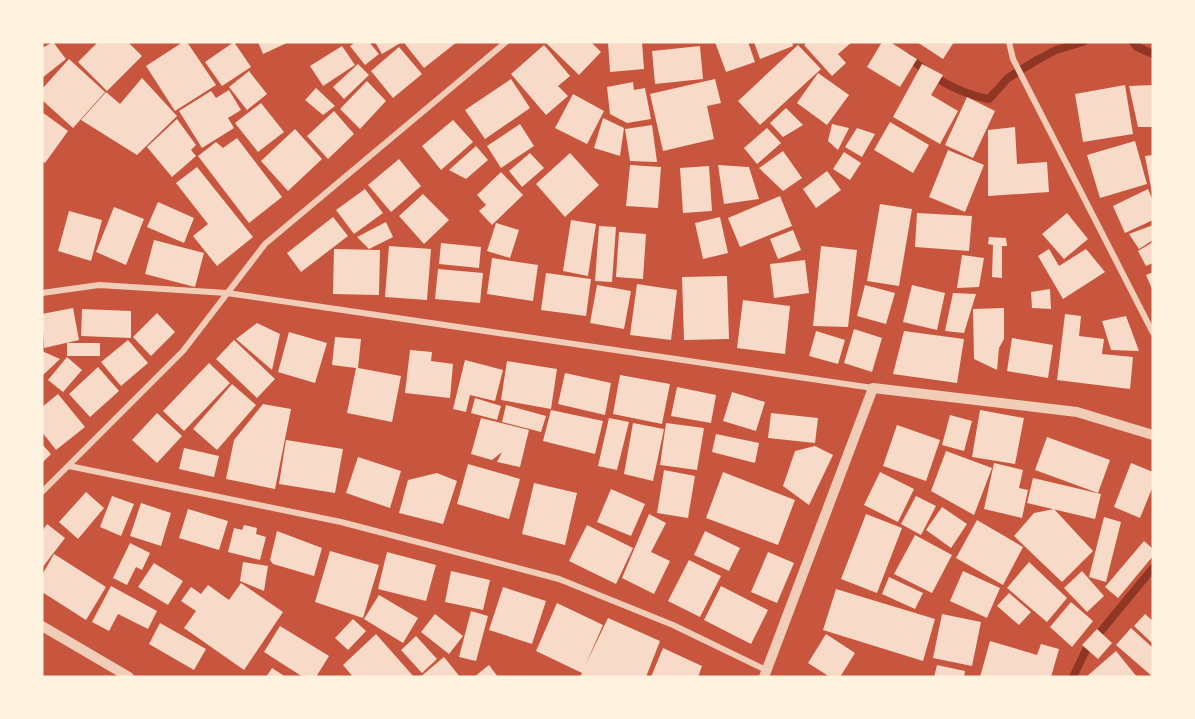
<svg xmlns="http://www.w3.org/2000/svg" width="1195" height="719" font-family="Poppins,sans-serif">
  <rect width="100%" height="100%" fill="#c8553d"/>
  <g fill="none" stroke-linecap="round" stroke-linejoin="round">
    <path stroke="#8f3625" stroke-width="8" d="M1133,42L1137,47L1153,54
      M908,57C933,77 956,93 989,99L1008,78L1037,60L1056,50L1083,42
      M1073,677L1087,648L1153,568"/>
  </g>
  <path fill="#f7dbc8" d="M53,42L66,59L42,78V48Z
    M98,42H128L142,56L107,91L78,62Z
    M183,42H187L216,85L175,111L146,66Z
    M234,42L251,67L222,86L205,62Z
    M258,42H289L263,54Z
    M356,42H369L379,54L365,65L350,46Z
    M375,42H402L382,54Z
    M408,42H457L424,68L405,44Z
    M545,42H591L601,52L579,75Z
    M608,42H642L644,69L610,72Z
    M715,42H748L755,62L726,72Z
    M754,42H792L793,46L760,59Z
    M807,42H852L838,54L846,63L832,76L804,45Z
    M882,42H890L917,59L900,87L867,67Z
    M917,42H954L943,59Z
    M544,45L570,76L558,86L568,96L546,115L511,74Z
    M798,45L821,69L760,125L738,101Z
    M342,46L355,65L323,86L310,66Z
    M700,46L703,79L655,84L652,51Z
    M399,47L422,74L393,98L371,71Z
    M69,59L105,92L73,128L42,100V89Z
    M358,64L369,75L344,99L333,87Z
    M922,64L943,75L931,95L958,111L940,144L893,117Z
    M249,71L267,94L247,110L229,87Z
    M818,73L849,95L827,125L797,103Z
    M142,78L177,116L137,155L81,120L106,92L120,104Z
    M511,79L530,108L485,139L465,110Z
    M715,79L721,103L707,106L714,139L663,151L650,94Z
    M367,81L386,101L360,129L340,109Z
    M633,82L634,90L645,88L651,119L627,123L610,114L607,87Z
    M1125,85L1133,134L1083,142L1075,94Z
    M1153,85V127H1138L1129,86Z
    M316,88L335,106L323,115L305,100Z
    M229,90L241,110L228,118L234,128L202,148L179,111L211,91L216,98Z
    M573,94L604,111L587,144L555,128Z
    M967,97L995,111L973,158L945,145Z
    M261,103L284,132L258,152L235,123Z
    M786,108L803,125L783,137L770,123Z
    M334,111L354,134L328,159L307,136Z
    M42,112L68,131L45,163L42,161Z
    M603,118L624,128L620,156L594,148Z
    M177,119L196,145L191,150L196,156L172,177L147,147Z
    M453,120L473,142L441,170L422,146Z
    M890,122L929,145L913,173L874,150Z
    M520,124L534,146L501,168L487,146Z
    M832,124L849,128L838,150L828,141Z
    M652,125L657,162L630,161L625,129Z
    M1015,127L1017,164L1047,162L1049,192L988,196V130Z
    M767,128L781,143L757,164L744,148Z
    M857,128L875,134L862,157L845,147Z
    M295,129L322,159L288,191L261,161Z
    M237,138L282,197L249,223L198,156L216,142L223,148Z
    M1135,141L1147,184L1100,198L1087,155Z
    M476,146L488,160L466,179L449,170Z
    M948,150L984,165L965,212L929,197Z
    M783,151L802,178L783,191L759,168Z
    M844,152L861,163L850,180L833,169Z
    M530,153L544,168L522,187L509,171Z
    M570,153L599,185L565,217L536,184Z
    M1153,155V193H1152L1145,156Z
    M399,159L421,186L391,212L368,185Z
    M630,165L661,167L658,208L626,206Z
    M718,165L749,167L759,199L724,204Z
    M709,166L712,211L683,213L680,168Z
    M197,167L253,237L217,266L193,236L208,224L176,183Z
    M827,171L841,190L816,208L803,189Z
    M501,172L523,195L492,225L479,211L486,205L477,195Z
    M365,189L383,213L354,234L336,210Z
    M1148,189L1153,201V220L1125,233L1113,206Z
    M423,194L449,220L424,244L399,216Z
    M780,196L792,226L740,247L728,218Z
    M158,202L194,218L184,243L147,227Z
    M880,204L912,209L899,286L867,281Z
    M114,207L144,219L126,265L96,252Z
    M69,211L102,220L91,261L58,251Z
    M917,213L972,216L969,251L915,247Z
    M1067,213L1088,239L1064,259L1042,234Z
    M333,217L348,236L301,272L287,253Z
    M720,217L728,253L703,259L695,223Z
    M571,220L596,224L588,276L563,271Z
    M386,222L393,237L369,249L357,237Z
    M496,223L519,230L510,258L487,251Z
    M1153,225V240L1139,249L1129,234Z
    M599,226L616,227L612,282L595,281Z
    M793,230L801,250L778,259L770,239Z
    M619,232L646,234L643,279L616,277Z
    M989,237L1006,238L1007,246H1002V278L992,277L993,245L988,244Z
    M154,240L204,253L195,287L145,274Z
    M1153,242V263L1146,266L1138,251Z
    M441,243L481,247L479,268L439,264Z
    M389,246L431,249L427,300L385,297Z
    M821,246L857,250L848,327L813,326Z
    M334,249L380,250L379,295L333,294Z
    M1049,249L1059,266L1086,249L1105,272L1063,299L1038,256Z
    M962,255L984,258L979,287L957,288Z
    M492,258L538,265L533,301L487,294Z
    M805,260L809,293L774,298L770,264Z
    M438,269L483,273L480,303L435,299Z
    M1153,272V291L1146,275Z
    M546,273L591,279L586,316L541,310Z
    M727,276L729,339L684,340L682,277Z
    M637,284L677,290L671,340L630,335Z
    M597,285L631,291L624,329L590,323Z
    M865,285L895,293L886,324L857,316Z
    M912,285L945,293L937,330L903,322Z
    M1050,289L1051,309L1032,308L1031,292Z
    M953,293L976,294L964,333L945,331Z
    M743,300L790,306L785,354L737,348Z
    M73,308L79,340L44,348L42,314Z
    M1004,308V339L999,348L997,370L974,359L973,309Z
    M82,309L131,311V338L81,336Z
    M157,313L175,332L151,356L133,337Z
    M1065,314L1081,316L1079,336L1104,339L1102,354L1133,357L1130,389L1057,380Z
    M1126,316L1139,351L1111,350L1102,321Z
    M257,323L280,334L272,370L236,339Z
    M854,329L882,338L872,372L844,363Z
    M816,331L845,340L838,364L809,356Z
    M904,331L964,339L957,383L893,374Z
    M289,332L327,343L315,383L278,372Z
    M335,337L361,339L358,368L401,376L392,422L347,413L356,368L332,365Z
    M1012,338L1053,345L1048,378L1007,371Z
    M128,340L148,363L121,386L101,362Z
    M234,340L275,379L257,398L216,359Z
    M67,343H100V356H67Z
    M410,350L432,352L431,361L453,364L450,398L405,393Z
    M42,351L60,359L42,376Z
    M67,357L82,370L63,392L48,380Z
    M465,360L503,370L495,401L470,395L466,412L453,409Z
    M507,361L557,369L551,409L501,400Z
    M209,363L230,383L184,431L163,411Z
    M98,367L119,391L90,417L69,394Z
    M565,373L611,383L605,415L558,404Z
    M620,375L670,384L662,424L613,414Z
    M232,384L256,405L217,450L193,429Z
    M677,387L716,395L711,423L671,416Z
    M732,392L765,402L756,431L723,421Z
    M58,394L85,427L56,450L42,432V407Z
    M475,398L501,406L497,420L471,413Z
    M263,404L291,409L275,489L226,479L234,440Z
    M506,405L546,416L541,432L502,422Z
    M551,410L603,421L595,454L543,441Z
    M980,410L1024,418L1015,464L972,457Z
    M157,413L182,436L157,463L132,440Z
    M771,413L818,418L815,443L768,438Z
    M950,415L972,421L964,451L942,445Z
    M481,418L529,430L520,467L497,462L502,452L492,460L471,454Z
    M609,418L629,422L617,470L598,466Z
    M633,423L664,429L653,481L624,474Z
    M666,423L704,428L697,470L660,465Z
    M897,425L940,440L926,481L883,466Z
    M716,434L759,443L755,463L712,452Z
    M1047,437L1110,460L1098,493L1035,470Z
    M286,440L343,449L335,493L279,484Z
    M42,444L51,454L42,463Z
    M815,446L833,455L809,505L783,486L795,451Z
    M184,448L219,456L214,477L179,469Z
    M946,451L992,468L974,515L931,491Z
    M358,457L401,471L390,508L346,493Z
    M994,463L1023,470L1019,488L1028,490L1022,518L984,509Z
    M1131,463L1153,472V486L1140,518L1114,507Z
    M468,464L520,479L509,519L457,504Z
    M664,470L695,476L688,518L657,513Z
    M723,472L795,500L778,545L706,518Z
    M880,472L914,489L898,522L864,505Z
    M437,473L457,481L443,524L399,513L408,480Z
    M1033,478L1101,494L1095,519L1027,503Z
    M534,483L577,493L565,545L522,534Z
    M611,489L645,504L631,536L597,522Z
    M86,492L104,508L78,539L59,522Z
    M112,496L134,504L121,536L100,527Z
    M916,496L936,506L921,535L901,524Z
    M141,503L171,513L161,546L130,536Z
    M942,507L967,524L951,548L926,530Z
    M188,509L228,521L219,550L179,538Z
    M1054,509L1093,551L1062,582L1014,536L1034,513Z
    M649,514L666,523L651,552L670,561L654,594L622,578Z
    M866,514L902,528L877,593L841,579Z
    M1104,517L1121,522L1106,582L1089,577Z
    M977,520L1023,547L1003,585L956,558Z
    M47,524L65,538L42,568V531Z
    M244,525L257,528L256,534L266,537L260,560L228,552L234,528L242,530Z
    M587,525L633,548L616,584L569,561Z
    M277,531L322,548L314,576L273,564L270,560Z
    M705,531L740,548L729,571L694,555Z
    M915,535L952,555L932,593L894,574Z
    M1144,541L1153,549V556L1118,598L1105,587Z
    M130,543L150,553L142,570L136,567L127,585L113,578Z
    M330,551L379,565L363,618L315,602Z
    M387,552L436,565L426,601L378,589Z
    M768,552L794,563L777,603L751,592Z
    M54,554L106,587L86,620L42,592V575Z
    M689,560L721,576L700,617L668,601Z
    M243,562L268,566L264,591L240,581Z
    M1029,562L1067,598L1047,622L1007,588Z
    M154,563L183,581L168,605L138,587Z
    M451,571L490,580L483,610L445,602Z
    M963,571L1000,588L987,618L950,601Z
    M1082,571L1104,596L1087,612L1064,588Z
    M889,577L923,593L915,609L882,594Z
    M241,583L283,612L244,670L184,628L196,611L181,601L191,587L201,594L208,585L229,600Z
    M111,586L157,611L148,629L118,614L109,631L92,622Z
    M721,586L768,610L751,644L704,620Z
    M503,587L546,601L532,644L489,630Z
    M836,589L935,619L923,661L823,630Z
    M1009,593L1031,612L1019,625L997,606Z
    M379,595L418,618L403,643L364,619Z
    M1071,602L1093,621L1072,647L1050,627Z
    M557,603L603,625L585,666L608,618L660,641L646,677H580L582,673L536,651Z
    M471,611L488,616L476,661L459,657Z
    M435,614L463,636L449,654L421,632Z
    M942,614L981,622L972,666L933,658Z
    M1145,614L1153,621V644L1134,626Z
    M353,619L366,631L348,650L335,638Z
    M160,623L206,649L194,670L149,644Z
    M280,626L329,656L316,677H303L264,652Z
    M1131,628L1153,648V677L1116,645Z
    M1097,629L1112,643L1098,659L1082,645Z
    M376,634L414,677H353L343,665Z
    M826,634L855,653L840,677H830L808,663Z
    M416,636L437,659L422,673L401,650Z
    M990,641L1037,655L1041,644L1059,649L1051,677H980Z
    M663,648L702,666L698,677H651Z
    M1116,651L1137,677H1086Z
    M444,657L460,677H420Z
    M489,665L498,677H474Z
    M937,665L965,671L964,677H934Z
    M272,668L286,677H266Z"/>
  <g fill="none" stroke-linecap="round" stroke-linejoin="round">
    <path stroke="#f1ccb7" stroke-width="6" d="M1009,42L1013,59L1153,333
      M42,293L99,285L227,293L873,388
      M69,466L341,522L559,579L673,625L766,670
      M42,492L183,351L265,244L506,42"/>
    <path stroke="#f1ccb7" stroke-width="10" d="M42,626L129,677
      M764,677L873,388L1077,412L1153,435"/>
  </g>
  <rect width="1195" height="719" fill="none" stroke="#fff3e0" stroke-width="87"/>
</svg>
